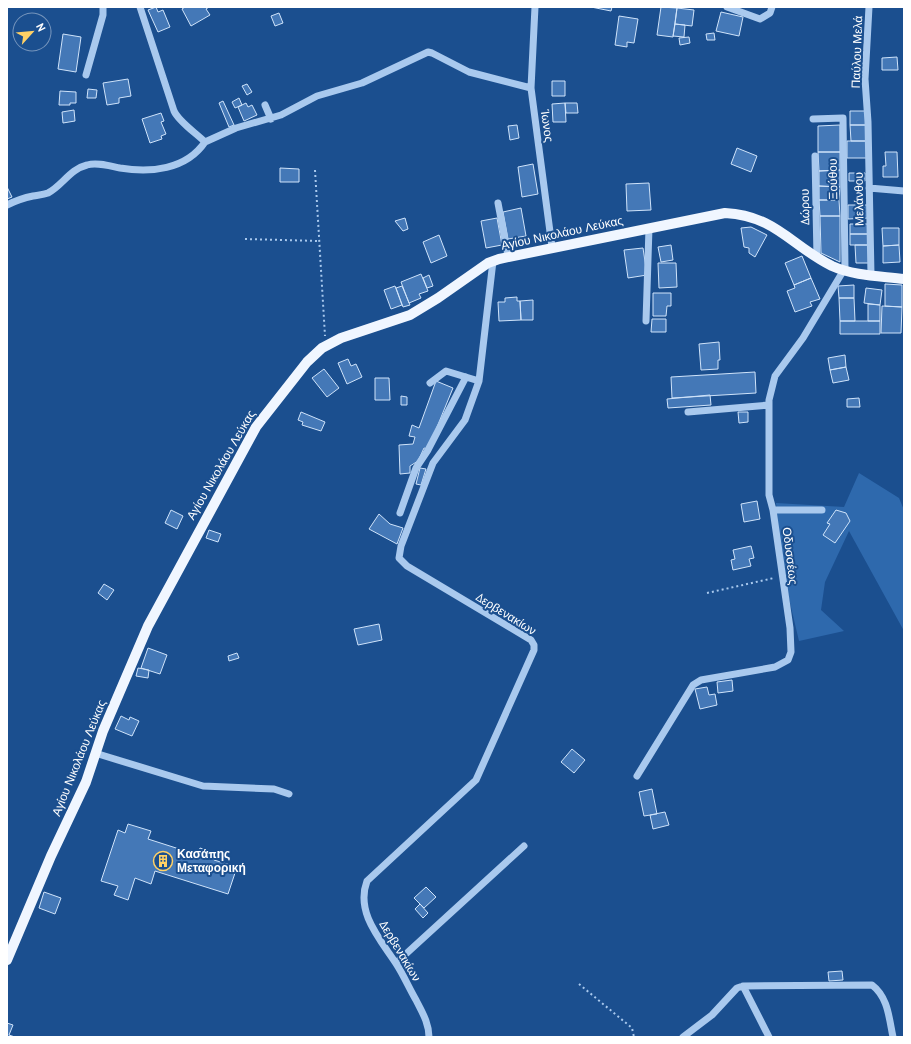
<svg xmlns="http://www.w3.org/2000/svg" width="911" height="1044" font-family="'PT Sans',sans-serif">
  <rect width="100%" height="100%" fill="#1b4f8f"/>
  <path fill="#2e69ad" d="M859,473L899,498L904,510V631L849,531L825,582L821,610L844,631L799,641L782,569L776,503L844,507Z"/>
  <path fill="#4478b7" stroke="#cfe3fa" d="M156,7L158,12L163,10L170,27L158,32L148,10Z
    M185,7H209L206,9L210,15L191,26L182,9Z
    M591,7H612L611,11Z
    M661,7L677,8L673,37L657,35Z
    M677,8L694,10L692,26L675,24Z
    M721,12L743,17L739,36L716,31Z
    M279,13L283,23L275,26L271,16Z
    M619,16L638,19L634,43L627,42V47L615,45Z
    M675,24L685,25L684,37L673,36Z
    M714,33L715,40H707L706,34Z
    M63,34L81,37L76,72L58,69Z
    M689,37L690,43L680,45L679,38Z
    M897,57L898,70H882V58Z
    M128,79L131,96L119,98V103L107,105L103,83Z
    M552,81H565V96H552Z
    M247,84L252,92L247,95L242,86Z
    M88,89L97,90L96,98H87Z
    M60,91L76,92V103H70V105H59Z
    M239,98L242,105L235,108L232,102Z
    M223,101L234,125L229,127L219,103Z
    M246,103L248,107L252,105L257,115L244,121L238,107Z
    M565,103L566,122H553L552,104Z
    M565,103H577L578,113H566Z
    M74,110L75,121L63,123L62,112Z
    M850,111H867V125H850Z
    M161,113L164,121L161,122L166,134L161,136L162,139L150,143L142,119Z
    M517,125L519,138L510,140L508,126Z
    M840,125V152H818V126Z
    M850,125H867V141H851Z
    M847,141H867V158H847Z
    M737,148L757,156L751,172L731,164Z
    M818,152H840V170L819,171Z
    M885,152H897L898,177H883V166H886Z
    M533,164L538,194L522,197L518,167Z
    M280,168L299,169V182H280Z
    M840,170V187L819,186V171Z
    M849,173H865V181H849Z
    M649,183L651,210L627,211L626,184Z
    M819,186L840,187L839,200H819Z
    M7,187L12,197L7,199Z
    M819,200H839L840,216H820Z
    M848,205H868V218L848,219Z
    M521,208L526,236L508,239L503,212Z
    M820,216H840V262L821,253Z
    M405,218L408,229L403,231L395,221Z
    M497,218L502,245L486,248L481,221Z
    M850,224H869L870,234H850Z
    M751,227L767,235L755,257L749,253V248L744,247L741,228Z
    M882,228H899V245L883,246Z
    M850,234H870V245H850Z
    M439,235L447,256L431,263L423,242Z
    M671,245L673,260L661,262L658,247Z
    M855,245H868L869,263H856Z
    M899,245L900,262L883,263V246Z
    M643,248L647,275L628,278L624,250Z
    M802,256L811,278L794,285L785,263Z
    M658,263H676L677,287L659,288Z
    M421,274L428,291L419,294L421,298L409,303L401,282Z
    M429,275L433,286L427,288L423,278Z
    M811,278L820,299L810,302L812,306L795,312L787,291L795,288L794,285Z
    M885,284L902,285V307L885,306Z
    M854,285V298H839L838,286Z
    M395,286L402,305L391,309L384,290Z
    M402,286L410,305L403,307L396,288Z
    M866,288L882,290L880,305L864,303Z
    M653,293H671V306H667L666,316H653Z
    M517,297V301H520L521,320L499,321L498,302H505V298Z
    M839,298H854L855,321H840Z
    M533,300V320H521L520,301Z
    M868,304L880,305V321H868Z
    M882,306L902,307L901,333H881Z
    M652,319H666V332H651Z
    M840,321H880V334H840Z
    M719,342L720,360H718V369L701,370L699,344Z
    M845,355L846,367L830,370L828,358Z
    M348,359L351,366L356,364L362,377L347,384L338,363Z
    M846,367L849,380L833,383L830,370Z
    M324,369L339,388L327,397L312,378Z
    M755,372L756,393L672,398L671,377Z
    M375,378H389L390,400H375Z
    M436,381L453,388L428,449L424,448L418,461L410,466V473L400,474L399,445L413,444L415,437L409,436L412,425L419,428Z
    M710,395L711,405L668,408L667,399Z
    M401,396L407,397V405H401Z
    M859,398L860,407H847V399Z
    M301,412L325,422L321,431L302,425L303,422L298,420Z
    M738,412H748V422L739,423Z
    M420,468L426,469L421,485L416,484Z
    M757,501L760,519L744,522L741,504Z
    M171,510L183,516L177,529L165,523Z
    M836,510L846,513L850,521L835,543L823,535L830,524L827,523Z
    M379,514L390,524L403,528L397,544L369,529Z
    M209,530L221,534L218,542L206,538Z
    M751,546L754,558L749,559L751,566L733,570L731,560L735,559L733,550Z
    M104,584L114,590L107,600L98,593Z
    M379,624L382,640L358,645L354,629Z
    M148,648L167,655L160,674L141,668Z
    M237,653L239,658L229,661L228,656Z
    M138,668L149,670L148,678L136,676Z
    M732,680L733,691L718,693L717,682Z
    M707,687L709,695L715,694L717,705L700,709L695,689Z
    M121,716L129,720L130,717L139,721L132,736L115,729Z
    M572,749L585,760L574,773L561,762Z
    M652,789L657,814L644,816L639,792Z
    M665,812L669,825L653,829L650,815Z
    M128,824L151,831L148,839L198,855L200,848L216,853L214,860L237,867L228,894L155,871L151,884L135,878L128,900L114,895L118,886L101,881L118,830L125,833Z
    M426,887L436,897L424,908L414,898Z
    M44,892L61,898L55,914L39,908Z
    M420,904L428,913L423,918L415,909Z
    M842,971L843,980L829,981L828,972Z
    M7,1023L13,1025L9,1035L15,1037H7Z"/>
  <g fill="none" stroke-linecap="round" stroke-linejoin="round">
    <path stroke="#a9c9ee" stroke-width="2" stroke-dasharray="2 3" stroke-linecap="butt" d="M315,170L325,336
      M245,239L319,241
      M707,593L774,578
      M579,984L632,1028L634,1037"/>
    <path stroke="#a9c9ee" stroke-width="7" d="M140,7L174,111C179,122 196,133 205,142
      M535,7L531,88L552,247
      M727,7L760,19L770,13L772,7
      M869,7L865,79L868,122L871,275
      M86,75L103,15V7
      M265,105L271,119
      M205,142L236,128L281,115L317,96L362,83L428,52L432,53L469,72L531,88
      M815,156L817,257
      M869,188L904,191
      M498,203L508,256
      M7,205C15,201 23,198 33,196C38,195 43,195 48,193C62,186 70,169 87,165C97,162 110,166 120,168C150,173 186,170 205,142
      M646,321L649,228
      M430,383L446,371L479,381
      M688,412L769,405
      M773,510H822
      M400,513L416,468L428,450L466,377
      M95,753L203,786L274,789L289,794
      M637,776L693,685L701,680L775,667L788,660L791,652L790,628L773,510L769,495V400L775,376L803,338L845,268L843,118L813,119
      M396,963L524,846
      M743,986L872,985C888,997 889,1018 893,1037
      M429,1037C429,1023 422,1012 416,1000C409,988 404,976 397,965C381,940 355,913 367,881L476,780L534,650V645L531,640L407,566L399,558L401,546L433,463L465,420L479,381L493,261
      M683,1037L712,1015L737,988L743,986L769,1037"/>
    <path stroke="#f0f6ff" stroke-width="10" d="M7,960L51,856L86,782L103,731L148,626L256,427L307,362L322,348L341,338L410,315L438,298L488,263L499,259L725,213C776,216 790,245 832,266C854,276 881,276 904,279"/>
  </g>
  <defs>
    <g id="building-ring" transform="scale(1)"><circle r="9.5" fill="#1b4f8f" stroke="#ffd166" stroke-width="1.5"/><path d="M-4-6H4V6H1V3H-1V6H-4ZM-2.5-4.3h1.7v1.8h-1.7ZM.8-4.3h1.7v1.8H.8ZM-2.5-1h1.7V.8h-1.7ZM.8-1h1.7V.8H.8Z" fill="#ffd166"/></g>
  </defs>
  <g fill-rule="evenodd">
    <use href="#building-ring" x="163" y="861"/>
  </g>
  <g text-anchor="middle" stroke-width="4" stroke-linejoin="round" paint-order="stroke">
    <g font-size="12" fill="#fff" stroke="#1b4f8f">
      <text transform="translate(857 52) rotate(-88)" y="4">Παύλου Μελά</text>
      <text transform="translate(547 126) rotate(82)" y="4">Ίωνος</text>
      <text transform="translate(833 179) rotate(-91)" y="4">Ξούθου</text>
      <text transform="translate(859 199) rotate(-91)" y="4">Μελάνθου</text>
      <text transform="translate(805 207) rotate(-91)" y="4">Δώρου</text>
      <text transform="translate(562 233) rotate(-12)" y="4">Αγίου Νικολάου Λεύκας</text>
      <text transform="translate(221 465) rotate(-60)" y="4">Αγίου Νικολάου Λεύκας</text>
      <text transform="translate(790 556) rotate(83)" y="4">Οδυσσέως</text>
      <text transform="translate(506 614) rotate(32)" y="4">Δερβενακίων</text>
      <text transform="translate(79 758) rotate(-68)" y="4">Αγίου Νικολάου Λεύκας</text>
      <text transform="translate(400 951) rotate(59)" y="4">Δερβενακίων</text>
    </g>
    <g font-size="12" font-weight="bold" fill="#fff" stroke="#1b4f8f" text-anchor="start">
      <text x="177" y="858">Κασάπης<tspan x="177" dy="14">Μεταφορική</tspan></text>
    </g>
  </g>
  <rect width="911" height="1044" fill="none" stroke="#ffffff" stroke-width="16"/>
  <g transform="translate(32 32) rotate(63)"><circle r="19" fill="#1b4f8f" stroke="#7695bc"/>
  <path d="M0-3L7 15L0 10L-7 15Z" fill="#ffd166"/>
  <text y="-6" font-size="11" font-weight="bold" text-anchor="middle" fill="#ffffff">N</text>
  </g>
</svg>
